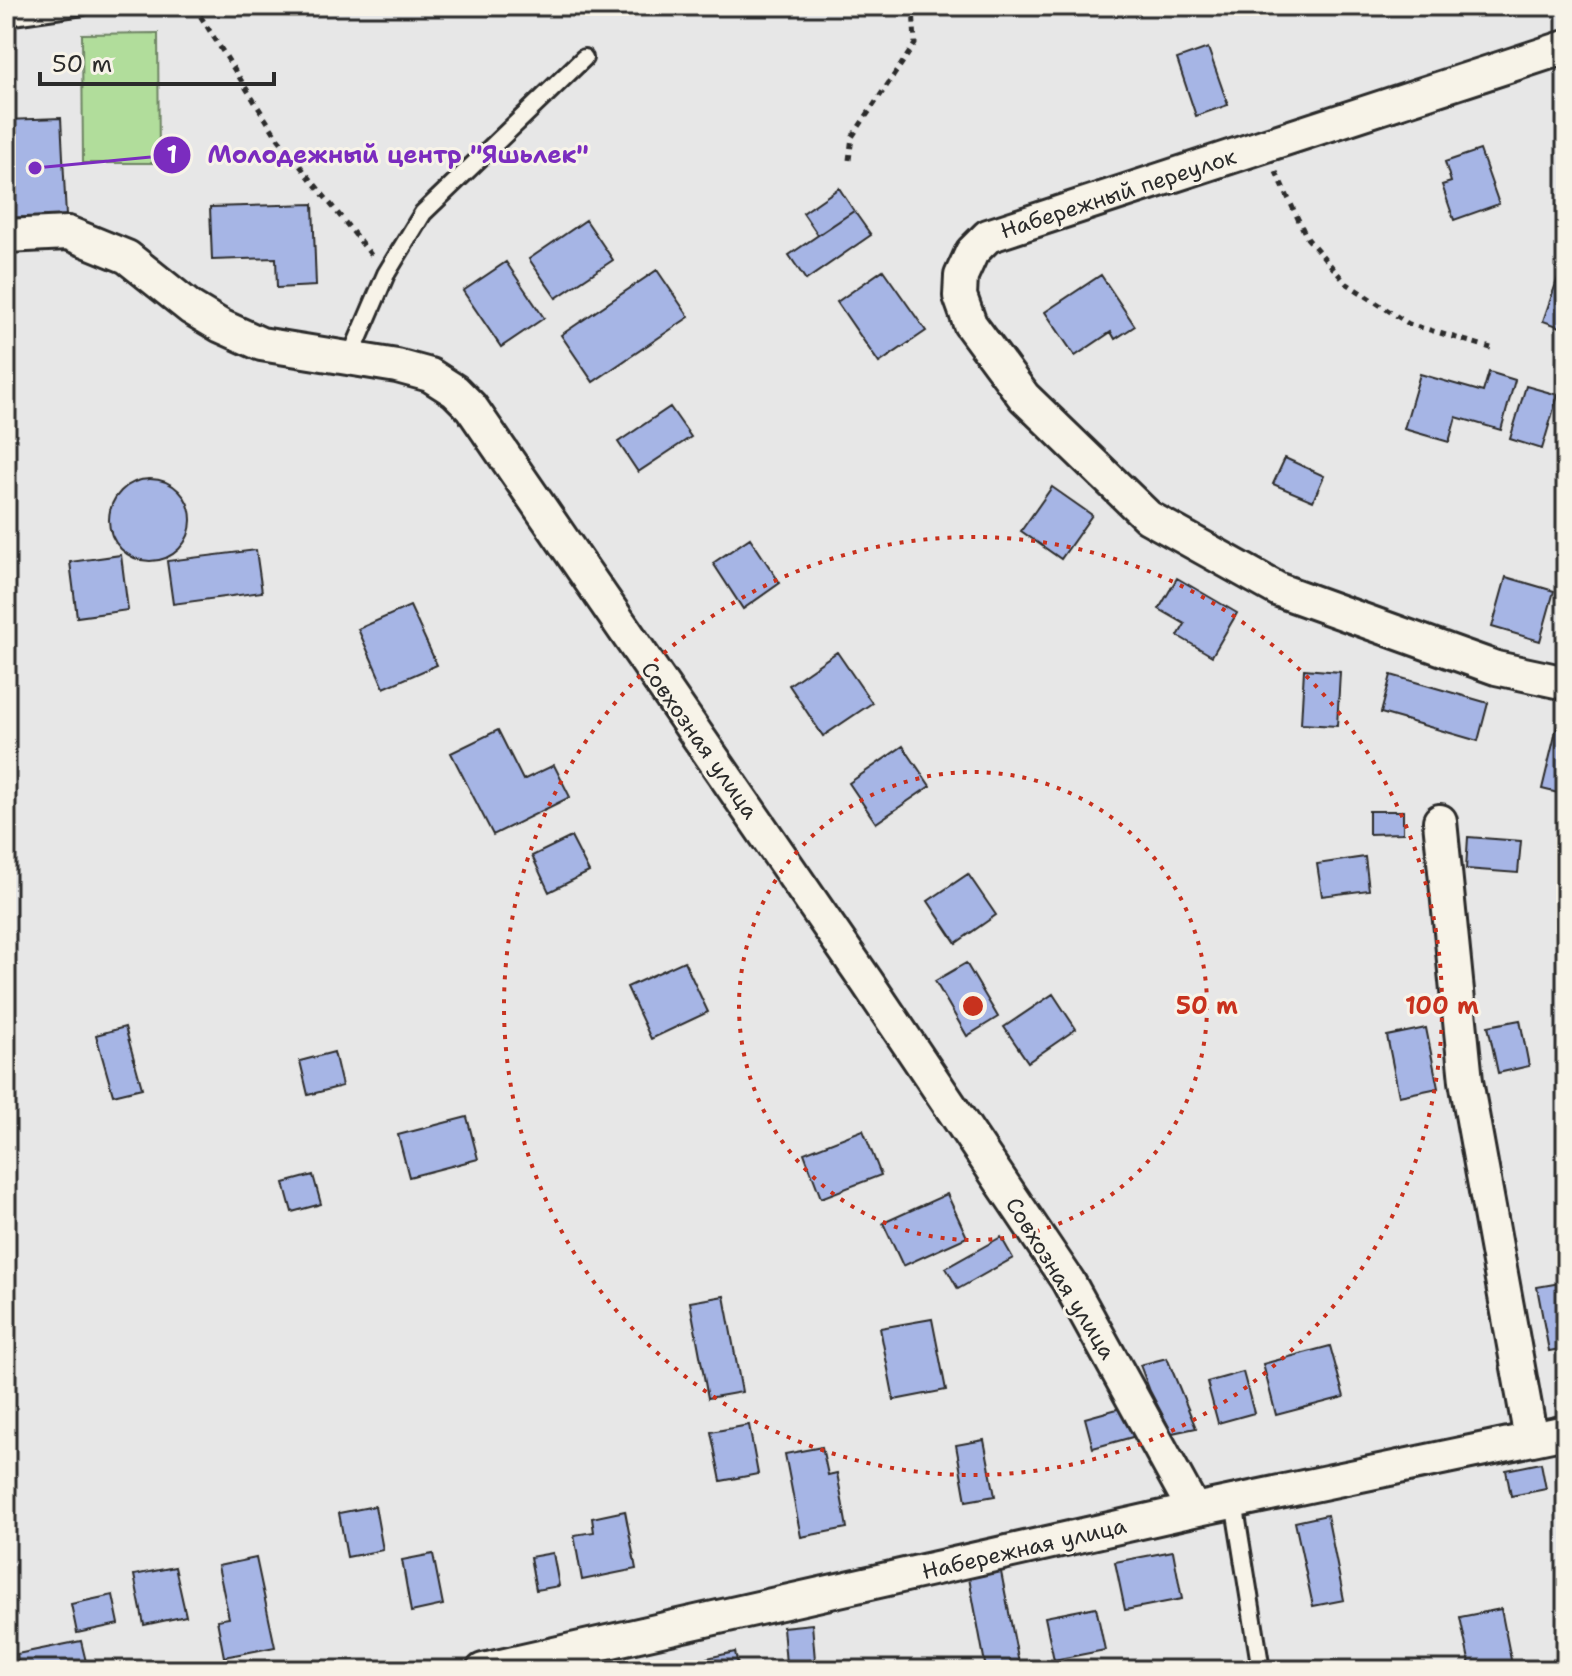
<svg xmlns="http://www.w3.org/2000/svg" width="1572" height="1676" font-family="'Shantell Sans',sans-serif">
  <rect width="100%" height="100%" fill="#e7e7e7"/>
  <filter id="ink" filterUnits="userSpaceOnUse"><feTurbulence type="fractalNoise" baseFrequency=".0125" numOctaves="2"/><feDisplacementMap in="SourceGraphic" scale="16" xChannelSelector="R" yChannelSelector="G"/><feConvolveMatrix kernelMatrix="1 2 1 2 8 2 1 2 1" color-interpolation-filters="sRGB"/></filter>
  <g filter="url(#ink)">
    <path fill="#b1dd9b" stroke="#6e8463" stroke-width="2" d="M158,33L159,163H83L82,34Z"/>
    <path fill="#a6b5e5" stroke="#2b2b2b" stroke-width="2" d="M1208,48L1228,105L1196,116L1177,59Z
      M61,118L66,216L6,218V120Z
      M1480,150L1499,204L1454,220L1442,185L1451,182L1445,162Z
      M839,188L854,211L818,235L803,213Z
      M313,204L316,286L277,288L276,258L212,260L210,207Z
      M854,211L871,235L806,280L789,255Z
      M586,220L613,260L556,298L529,259Z
      M506,262L544,318L501,347L463,291Z
      M657,270L689,317L593,382L561,335Z
      M883,270L926,331L879,363L837,302Z
      M1560,272L1566,275V329L1543,321Z
      M1101,275L1135,326L1115,339L1111,332L1075,356L1045,312Z
      M1489,372L1515,380L1501,430L1456,417L1449,442L1404,429L1420,374L1483,392Z
      M1526,386L1558,395L1542,449L1510,439Z
      M670,407L691,437L638,472L618,442Z
      M1285,458L1324,476L1313,501L1273,484Z
      M109 520a41 41 0 1 1 82 0a41 41 0 1 1-82 0Z
      M1052,487L1092,515L1061,559L1021,531Z
      M750,538L780,583L743,609L713,563Z
      M256,550L262,592L173,604L167,561Z
      M121,555L128,610L77,617L70,562Z
      M1506,577L1554,591L1540,641L1492,627Z
      M1177,578L1237,613L1212,656L1178,636L1185,624L1159,609Z
      M410,606L437,665L384,688L358,629Z
      M837,652L872,703L823,736L789,685Z
      M1304,669L1340,672L1337,726L1301,724Z
      M1391,675L1488,703L1478,741L1381,713Z
      M1557,727L1566,729V795L1542,789Z
      M498,730L523,780L554,765L570,797L493,835L451,753Z
      M903,746L930,786L876,823L849,783Z
      M1369,811H1403V833L1369,834Z
      M571,837L589,872L549,892L532,856Z
      M1468,837L1521,841L1518,873L1466,869Z
      M1365,857L1369,890L1322,896L1317,864Z
      M968,874L996,915L956,943L928,901Z
      M684,961L708,1012L651,1039L627,987Z
      M966,963L998,1017L967,1036L935,981Z
      M1053,994L1076,1029L1028,1062L1004,1027Z
      M1520,1020L1529,1066L1498,1073L1488,1026Z
      M125,1027L142,1088L113,1095L96,1035Z
      M1426,1028L1438,1088L1399,1096L1387,1036Z
      M334,1052L342,1086L308,1095L300,1061Z
      M467,1117L478,1159L409,1177L398,1135Z
      M863,1130L881,1175L821,1198L804,1153Z
      M313,1175L321,1204L292,1212L284,1183Z
      M947,1194L967,1237L903,1266L883,1223Z
      M1001,1237L1013,1258L958,1289L946,1268Z
      M1566,1282V1348L1549,1351L1537,1287Z
      M724,1296L742,1392L708,1398L690,1302Z
      M932,1319L946,1390L894,1400L880,1328Z
      M1330,1346L1344,1397L1276,1415L1263,1364Z
      M1167,1358L1196,1428L1172,1433L1150,1391L1140,1365Z
      M1243,1372L1254,1413L1218,1423L1207,1382Z
      M1128,1406L1136,1436L1093,1448L1085,1418Z
      M749,1425L758,1474L721,1481L711,1432Z
      M984,1440L995,1496L966,1501L956,1445Z
      M822,1447L828,1475L837,1473L847,1528L801,1537L785,1454Z
      M1541,1463L1546,1489L1511,1496L1506,1470Z
      M375,1506L383,1550L347,1557L339,1513Z
      M625,1511L636,1569L582,1580L574,1535L594,1532L592,1518Z
      M1327,1515L1344,1600L1313,1606L1295,1522Z
      M1173,1551L1182,1599L1125,1610L1115,1562Z
      M553,1553L559,1586L536,1590L530,1557Z
      M433,1554L443,1605L411,1612L402,1560Z
      M256,1558L275,1647L224,1657L217,1620L229,1618L218,1566Z
      M175,1567L186,1616L144,1625L134,1575Z
      M1001,1572L1019,1663L986,1669L969,1578Z
      M113,1595L119,1624L77,1633L71,1604Z
      M1096,1607L1105,1650L1054,1660L1045,1617Z
      M1501,1609L1513,1670H1471L1460,1617Z
      M812,1624L815,1660L786,1664L783,1627Z
      M81,1641L88,1670H20L17,1654Z
      M735,1652L739,1670H709L707,1658Z"/>
    <g fill="none" stroke-linecap="round" stroke-linejoin="round">
      <g stroke="#2b2b2b" stroke-width="22">
        <path id="lane" d="M6,17L83,6
          M350,358L386,274L423,213L584,58
          M1234,1502L1261,1670"/>
      </g>
      <g stroke="#2b2b2b" stroke-width="38">
        <path id="street" d="M1566,47L988,236L972,252L961,276L960,296L970,324L1024,397L1148,517L1279,590L1496,668L1566,683
          M6,236L68,233L127,257L191,308L221,326L261,344L397,366L430,375L455,391L471,407L867,982L1068,1281L1194,1510
          M1440,821L1466,1081L1531,1439
          M483,1670L1194,1510L1566,1432"/>
      </g>
      <path stroke="#2b2b2b" stroke-width="5" stroke-dasharray="6 6" stroke-linecap="butt" d="M194,6L277,137L372,256
        M849,160L852,137L915,44L913,6
        M1276,172L1307,238L1346,283L1409,324L1491,348"/>
      <use href="#lane" stroke="#f7f3e8" stroke-width="16"/>
      <use href="#street" stroke="#f7f3e8" stroke-width="32"/>
    </g>
  </g>
  <g fill="none" stroke="#c8321e" stroke-width="4" stroke-dasharray="4 8">
    <circle cx="973" cy="1006" r="234"/>
    <circle cx="973" cy="1006" r="469"/>
  </g>
  <g text-anchor="middle" stroke-width="6" stroke-linejoin="round" paint-order="stroke">
    <g font-size="22" fill="#2b2b2b" stroke="#f7f3e8">
      <text transform="translate(1118 193) rotate(-18)" y="8">Набережный переулок</text>
      <text transform="translate(700 740) rotate(55)" y="8">Совхозная улица</text>
      <text transform="translate(1061 1278) rotate(58)" y="8">Совхозная улица</text>
      <text transform="translate(1024 1548) rotate(-13)" y="8">Набережная улица</text>
    </g>
  </g>
  <circle cx="973" cy="1006" r="12" fill="#c8321e" stroke="#f7f3e8" stroke-width="4"/>
  <g font-size="24" text-anchor="middle" font-weight="bold" fill="#c8321e" stroke="#f7f3e8" stroke-width="6" stroke-linejoin="round" paint-order="stroke">
    <text x="1207" y="1014">50 m</text>
    <text x="1442" y="1014">100 m</text>
  </g>
  <path fill="none" stroke="#7b2cbf" stroke-width="3" d="M35 168L172 155"/>
  <g fill="#7b2cbf" stroke="#f7f3e8" stroke-width="3">
    <circle cx="35" cy="168" r="8"/>
    <circle cx="172" cy="155" r="20"/>
  </g>
  <g font-size="24" text-anchor="middle" font-weight="bold" fill="#fff">
    <text x="172" y="163">1</text>
  </g>
  <g font-size="24" text-anchor="middle" font-weight="bold" fill="#7b2cbf" stroke="#f7f3e8" stroke-width="6" stroke-linejoin="round" paint-order="stroke">
    <text x="398" y="163">Молодежный центр "Яшьлек"</text>
  </g>
  <rect width="1572" height="1676" fill="none" stroke="#f7f3e8" stroke-width="32"/>
  <rect x="16" y="16" width="1540" height="1644" fill="none" stroke="#2b2b2b" stroke-width="3" filter="url(#ink)"/>
  <path d="M40 72v12h234v-12" fill="none" stroke="#2b2b2b" stroke-width="4"/>
  <text x="52" y="72" font-size="24" fill="#2b2b2b" stroke="#f7f3e8" stroke-width="6" paint-order="stroke">50 m</text>
</svg>
